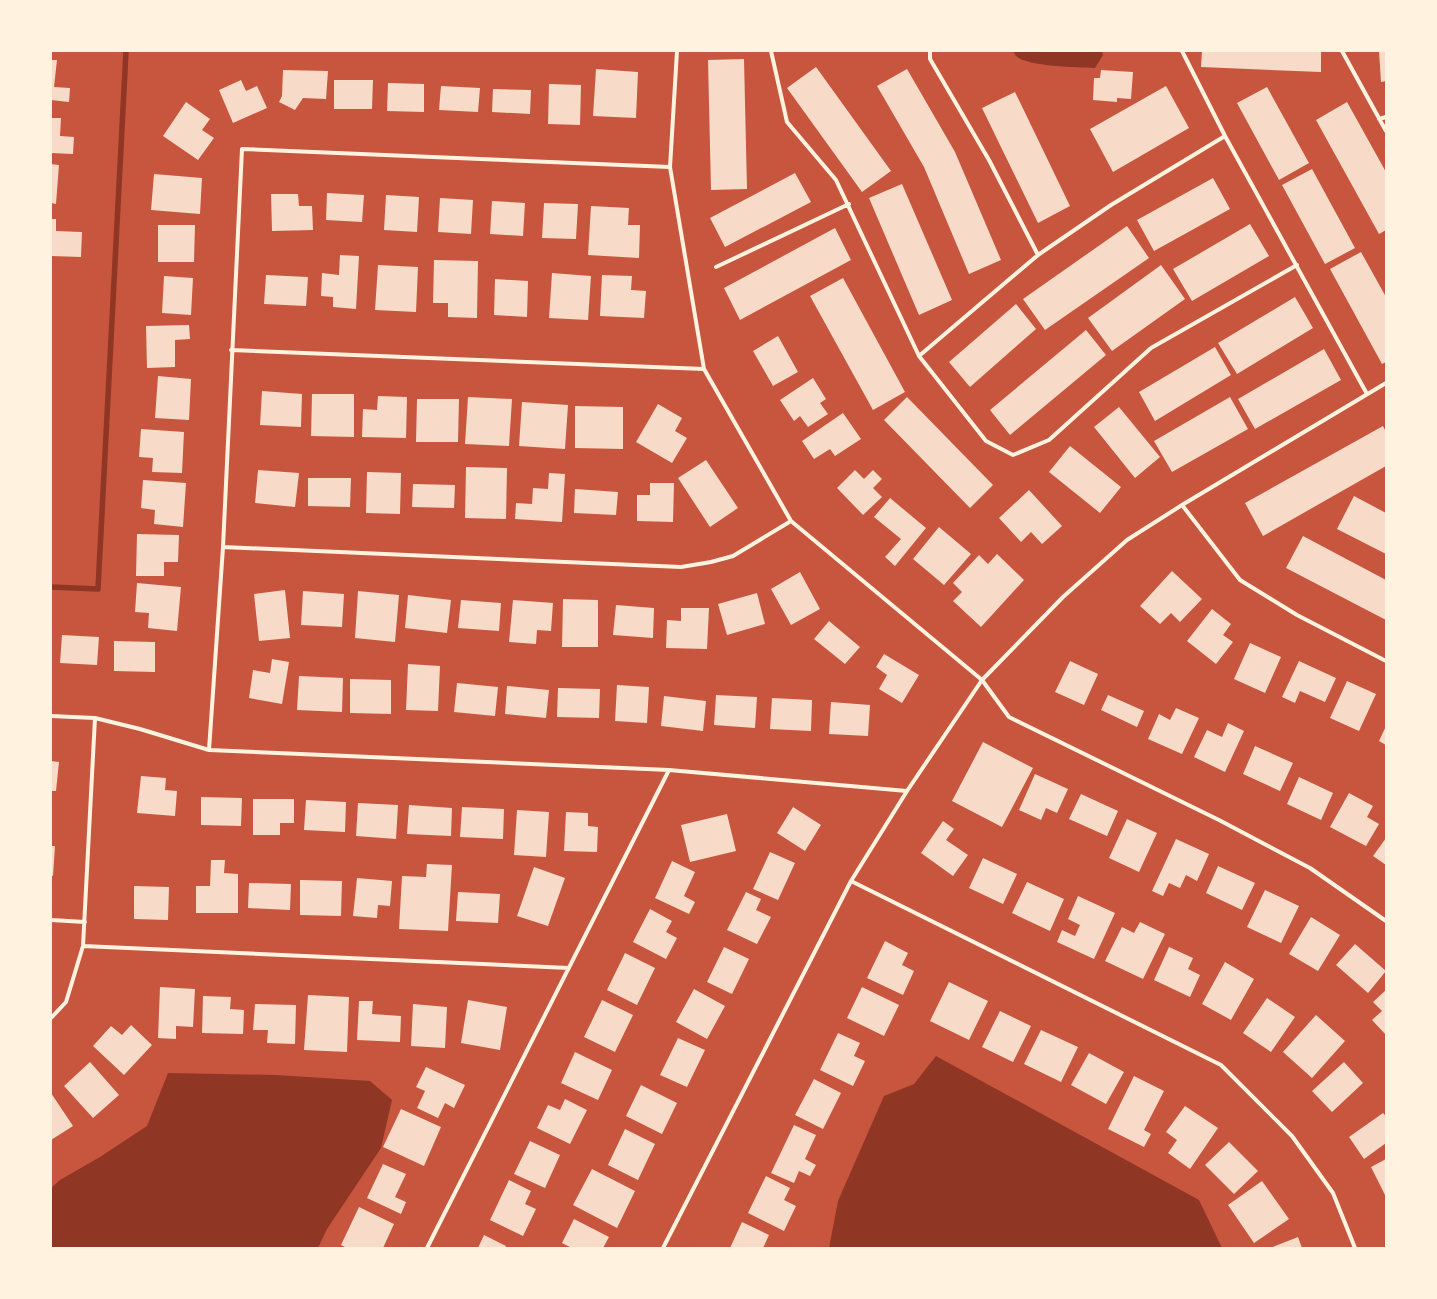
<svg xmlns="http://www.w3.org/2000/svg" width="1437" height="1299" font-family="'Zilla Slab',serif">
  <rect width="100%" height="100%" fill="#c8553d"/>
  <path fill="#8f3625" d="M1013,51H1102L1103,55L1095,68C1078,67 1028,67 1016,56C1015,55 1014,52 1013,51Z
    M936,1056L1199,1200L1222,1248H829L838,1201L884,1096L914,1084Z
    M168,1073L276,1075L370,1081L392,1100L381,1148L327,1229L318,1248H51V1188L60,1180L100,1157L147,1126Z"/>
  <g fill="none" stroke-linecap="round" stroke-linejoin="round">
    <path stroke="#8f3625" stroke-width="5.5" d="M51,587L98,589L126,51"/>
  </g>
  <path fill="#f7dbc8" d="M1202,51H1321V72L1201,67Z
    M1379,51H1386V81L1381,82Z
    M744,59L747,189L711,190L708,60Z
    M51,60H57L54,87L70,88L69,102L51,100Z
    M816,67L891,171L862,192L787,88Z
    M596,69L638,72L636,118L593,116Z
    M907,69L955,152L1001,260L969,274L924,167L877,86Z
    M283,70L328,71L326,99L303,98L295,110L279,102L282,96Z
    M1101,70L1133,72L1131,99L1117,98V102L1093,100L1094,78H1100Z
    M241,80L246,91L257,86L267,108L233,123L219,90Z
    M334,80H373L372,109H334Z
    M388,83L424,84V112L387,111Z
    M549,84L581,85L580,125L548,124Z
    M441,86L480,88L478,112L439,110Z
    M1166,86L1189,128L1113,172L1090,129Z
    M1267,87L1309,163L1279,180L1237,103Z
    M493,89L531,90L530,114L492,112Z
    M1015,92L1070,206L1038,223L982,108Z
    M186,102L210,119L202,130L214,138L198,160L163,136Z
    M1347,102L1386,172V230L1379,234L1316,120Z
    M51,118H61L60,136L74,137L73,154L51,153Z
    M51,164L59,165L56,204L51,203Z
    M1312,169L1355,248L1325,264L1282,185Z
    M795,173L811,202L725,247L710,218Z
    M154,174L202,178L200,214L151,210Z
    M1213,178L1230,209L1154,251L1137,220Z
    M902,184L952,300L919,315L869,198Z
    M327,193L364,195L362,222L326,220Z
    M271,194H298L299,206H312L313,230L272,231Z
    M386,195L419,197L417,232L384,230Z
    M440,198L473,200L471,234L438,232Z
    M492,201L525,203L523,236L490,234Z
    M544,203L578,204L576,239L542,238Z
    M591,206L629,208L628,225H640L639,258L588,255Z
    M51,219H56V231L82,232L81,257L51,256Z
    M1250,224L1269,256L1192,301L1173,269Z
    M158,225H195L194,262H158Z
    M1127,226L1149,258L1045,330L1023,299Z
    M835,228L851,260L740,320L724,288Z
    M1361,252L1386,297V362L1382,364L1330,269Z
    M340,255L359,256L356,309L333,307V297L321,296L322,273L339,275Z
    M434,260L478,261L477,318L448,317V303H433Z
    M378,265L418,267L416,312L375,310Z
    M1161,265L1185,299L1112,351L1088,318Z
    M552,273L591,276L588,320L549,318Z
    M266,275L308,277L306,306L264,304Z
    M602,275L632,276L631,290L646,291L644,318L600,316Z
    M164,276L193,278L191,315L162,313Z
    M843,278L905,392L873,410L810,296Z
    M495,279L528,281L527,317L494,315Z
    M1295,297L1313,328L1237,374L1218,343Z
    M1016,304L1036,329L970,387L949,362Z
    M189,325L190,339L175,340V367L147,368L146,326Z
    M1086,330L1106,355L1010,435L990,410Z
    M778,336L798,372L773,386L753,351Z
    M1215,347L1231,375L1155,421L1139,392Z
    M1324,349L1341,380L1255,429L1238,399Z
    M158,376L191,379L189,420L155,418Z
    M813,378L826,399L820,403L828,414L808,427L800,416L794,421L780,400Z
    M262,391L302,394L301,427L260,425Z
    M312,394H354V437L311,436Z
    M378,396L407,397L406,438L362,437L363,409L377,410Z
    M468,397L512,399L509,446L465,444Z
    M907,397L993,485L970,508L884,420Z
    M1230,397L1248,429L1172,472L1154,441Z
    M417,399H459L458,442H416Z
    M522,402L568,405L565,449L519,446Z
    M658,404L682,418L675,431L687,438L672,463L636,442Z
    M575,406L623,407V449L575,448Z
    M1119,407L1160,457L1135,478L1094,427Z
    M843,413L861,439L835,456L830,449L814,459L802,441Z
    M1383,426L1386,432V466L1263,536L1245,503Z
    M141,429L184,432L182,473L152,472L153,458L139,457Z
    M1070,446L1121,487L1100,513L1049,472Z
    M706,460L738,508L710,527L678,478Z
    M466,467L507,468L506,519L465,518Z
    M258,470L299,473L295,507L255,503Z
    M855,470L864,479L873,470L882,479L873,488L882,497L863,515L837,488Z
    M367,472L401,473L400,514L366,513Z
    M549,473L565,474L562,522L515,519L516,503L532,504L533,488L548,489Z
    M308,478H351L350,507L308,506Z
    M143,480L186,483L183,527L154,524L155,510L141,508Z
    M650,483H674L673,522L637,521V495H650Z
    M413,484L455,485L454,508L412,507Z
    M575,489L618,492L616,515L574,513Z
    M1029,490L1062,526L1042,544L1031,532L1021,542L999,518Z
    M1354,496L1386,513V554L1337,529Z
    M890,498L926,528L895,566L885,557L901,539L874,517Z
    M939,527L971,554L944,585L913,559Z
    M137,534L179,535L178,562H164V576H136Z
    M1303,536L1386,580V620L1286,568Z
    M997,554L1024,580L981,627L953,601L962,592L953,583L979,555L988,564Z
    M1172,571L1202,599L1180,622L1171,613L1160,624L1140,606Z
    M800,572L820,609L791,625L771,589Z
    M137,583L181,587L177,631L148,628L149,613L135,612Z
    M285,590L290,638L259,641L254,594Z
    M303,591L344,594L342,627L301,625Z
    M358,591L399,595L395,642L355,638Z
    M757,593L765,624L727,635L718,604Z
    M408,595L451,600L447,633L405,628Z
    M563,599L598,600V647H562Z
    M461,600L501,603L499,631L458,628Z
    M513,600L553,603L551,631L537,630L536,644L509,642Z
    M616,605L654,608L653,638L613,635Z
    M681,608H709L707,649L666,648L667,620L681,621Z
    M1212,609L1231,624L1223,635L1233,642L1216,664L1187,641Z
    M829,621L860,647L845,664L814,639Z
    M62,635L99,637L97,665L60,663Z
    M114,641L155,642V672L114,671Z
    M1250,643L1281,657L1265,693L1234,679Z
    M884,654L919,675L902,703L879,689L887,675L876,667Z
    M272,659L289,662L282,704L249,698L253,670L270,673Z
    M1070,661L1098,674L1084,705L1055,692Z
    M1299,661L1336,678L1325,702L1300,691L1295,703L1282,697Z
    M408,664L440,666L438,711L406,710Z
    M299,676L343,678L342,712L297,710Z
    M350,679L391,680V714L350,713Z
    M1347,681L1376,694L1359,731L1330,718Z
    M457,683L498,687L495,716L454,712Z
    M617,685L649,687L647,723L615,721Z
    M507,686L549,690L546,718L505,714Z
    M558,688L600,689L599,718L557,717Z
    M716,695L757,697L755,728L714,725Z
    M1108,695L1144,711L1137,727L1101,710Z
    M664,696L706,701L703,731L661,726Z
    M772,698L812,700L811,731L770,729Z
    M831,702L870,705L868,736L829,734Z
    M1176,708L1199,718L1182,754L1148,739L1159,714L1170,720Z
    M1228,723L1244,731L1225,772L1194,757L1207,730L1222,737Z
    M1386,726V745L1379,741Z
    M983,742L1033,768L1002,827L952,801Z
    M1255,746L1293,763L1280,791L1243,774Z
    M51,761L59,762L56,791H51Z
    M1035,774L1068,789L1057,813L1046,808L1041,820L1019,810Z
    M141,776L166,778L165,790L177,791L175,816L137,813Z
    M1299,777L1333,793L1321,820L1287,804Z
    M1349,793L1373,806L1367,817L1379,824L1366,846L1330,827Z
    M1081,794L1118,811L1107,836L1069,819Z
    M201,797L242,798L241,826L201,825Z
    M253,799H294V823H280V835H253Z
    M306,800L346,802L345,832L304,830Z
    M358,803L398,805L396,839L356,836Z
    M409,805L452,808L451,836L407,834Z
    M462,807L504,809L503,839L460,837Z
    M793,807L821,825L805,851L777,833Z
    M517,810L549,812L546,857L514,855Z
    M566,812L588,813V826L598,827L597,852L564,851Z
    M727,814L736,851L690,862L681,825Z
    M1127,819L1157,833L1139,872L1109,858Z
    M943,821L954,829L946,840L968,855L953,876L921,853Z
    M1386,838V865L1373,856Z
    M1176,839L1209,854L1197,881L1186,875L1180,888L1169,883L1163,896L1152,891Z
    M51,846H55L53,876L51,875Z
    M770,852L795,863L778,900L753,889Z
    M983,858L1017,874L1003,904L969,888Z
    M211,860H225L224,873L238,874V913H196V886H210Z
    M672,861L695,872L684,896L695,902L689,914L655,898Z
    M427,864L452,865L448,931L399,929L402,876L426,877Z
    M1218,866L1255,883L1242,910L1206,893Z
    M534,867L565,878L548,926L517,916Z
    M357,878L392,881L390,906L378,905L377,918L353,916Z
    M300,880L342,881L341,916L300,915Z
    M1027,882L1064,899L1050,931L1012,913Z
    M249,883L291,884L290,910L248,908Z
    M134,886L169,887L168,920L134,919Z
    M1265,890L1299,906L1281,943L1247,927Z
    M458,892L500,894L498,923L456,921Z
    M746,892L761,899L756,910L771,917L757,944L727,930Z
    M1078,896L1115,913L1094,959L1057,942L1062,930L1075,936L1080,925L1068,919Z
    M650,909L672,921L666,932L677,938L666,959L633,942Z
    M1311,917L1340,935L1318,971L1289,954Z
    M1140,922L1165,934L1143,979L1105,961L1122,927L1134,933Z
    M885,941L908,953L902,965L914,971L903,995L867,978Z
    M1355,944L1386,971L1368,993L1336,965Z
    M724,947L749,959L732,994L707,982Z
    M1169,947L1193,958L1188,969L1200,975L1190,997L1154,980Z
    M625,953L655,968L637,1005L607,990Z
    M1225,962L1254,979L1231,1020L1202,1004Z
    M949,982L988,1001L969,1040L930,1021Z
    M160,987L195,989L193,1027L176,1026V1039L158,1038Z
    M862,987L899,1005L884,1036L847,1018Z
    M694,989L725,1006L707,1039L676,1022Z
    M1386,990V1035L1372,1020L1382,1011L1373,1002Z
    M308,995L349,997L347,1052L304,1050Z
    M203,996L231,997L230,1009L244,1010L243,1034L202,1033Z
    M1267,998L1295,1017L1271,1052L1243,1033Z
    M468,1000L507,1007L500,1050L461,1043Z
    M602,1000L633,1015L615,1052L584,1037Z
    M359,1001H373L372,1014L401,1016L400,1042L357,1040Z
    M255,1004L296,1005L295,1044L267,1043L268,1030H253Z
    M413,1004L447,1007L445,1048L411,1046Z
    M1000,1011L1031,1026L1013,1062L982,1047Z
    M1316,1015L1345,1041L1312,1078L1283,1052Z
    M131,1025L152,1045L124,1075L93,1046L111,1026L122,1035Z
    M1041,1030L1078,1047L1061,1082L1024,1064Z
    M838,1033L860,1043L854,1056L865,1061L853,1086L820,1070Z
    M678,1038L705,1050L687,1087L660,1075Z
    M575,1052L612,1070L598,1100L561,1083Z
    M1089,1053L1124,1072L1106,1104L1071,1085Z
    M90,1062L119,1095L93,1118L64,1086Z
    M1344,1062L1363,1083L1332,1112L1312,1091Z
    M426,1067L465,1085L454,1108L445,1103L438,1118L417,1108L425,1091L416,1087Z
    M1134,1076L1164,1091L1144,1130L1151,1134L1144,1147L1108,1129Z
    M814,1079L841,1093L823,1129L795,1115Z
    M641,1085L677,1103L662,1134L626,1116Z
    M51,1093L73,1126L51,1140Z
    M565,1099L587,1110L570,1144L537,1128L548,1105L560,1110Z
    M1185,1106L1218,1128L1190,1169L1168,1153L1177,1140L1166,1132Z
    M401,1109L441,1127L424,1166L383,1147Z
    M1383,1113L1386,1116V1143L1364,1159L1349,1137Z
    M794,1125L816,1135L805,1159L816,1165L810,1176L799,1171L794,1183L771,1173Z
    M625,1129L655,1144L638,1180L608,1165Z
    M530,1141L560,1155L545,1188L514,1174Z
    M1229,1142L1258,1171L1234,1194L1205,1165Z
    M1386,1159V1197L1371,1167Z
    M383,1164L406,1174L395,1197L406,1202L401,1214L367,1198Z
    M592,1169L635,1191L617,1228L573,1205Z
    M766,1176L790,1188L784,1200L796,1206L784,1231L748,1213Z
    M509,1180L531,1191L525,1204L536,1209L523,1236L490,1220Z
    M1262,1181L1289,1219L1254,1243L1228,1205Z
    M359,1207L394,1224L383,1248H347L341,1245Z
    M574,1219L609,1237L603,1248H572L562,1243Z
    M742,1222L769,1235L763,1248H730Z
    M484,1235L506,1246L505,1248H478Z
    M1298,1237L1302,1248H1270Z"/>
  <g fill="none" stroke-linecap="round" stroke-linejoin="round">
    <path stroke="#fff3e0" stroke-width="4" d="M677,51L670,167L704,369L791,521L982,680L1009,717L1219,820L1310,868L1386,921
      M771,51L787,122L836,180L919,356L986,441L1013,455L1049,440L1151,348L1297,265
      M930,51V59L989,160L1038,255
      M1182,51L1225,136L1367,394
      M1342,51L1386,131
      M1379,119L1386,117
      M716,267L849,204
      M231,350L704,369
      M919,356L1038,255L1111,205L1225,136
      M1182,505L1240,580L1297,615L1386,661
      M223,547L681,567L711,562L733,556L791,521
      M51,716L95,718L140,729L209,750L669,770L907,791
      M209,750L223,547L242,149L670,167
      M851,881L1221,1065L1292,1136L1333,1193L1355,1248
      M51,920L85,922
      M83,946L569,968
      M51,1018L66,1002L83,946L95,718
      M427,1248L669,770
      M663,1248L851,881L907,791L982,680L1063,597L1127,540L1182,505L1386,383"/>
  </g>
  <rect width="1437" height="1299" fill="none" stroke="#fff3e0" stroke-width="104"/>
</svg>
